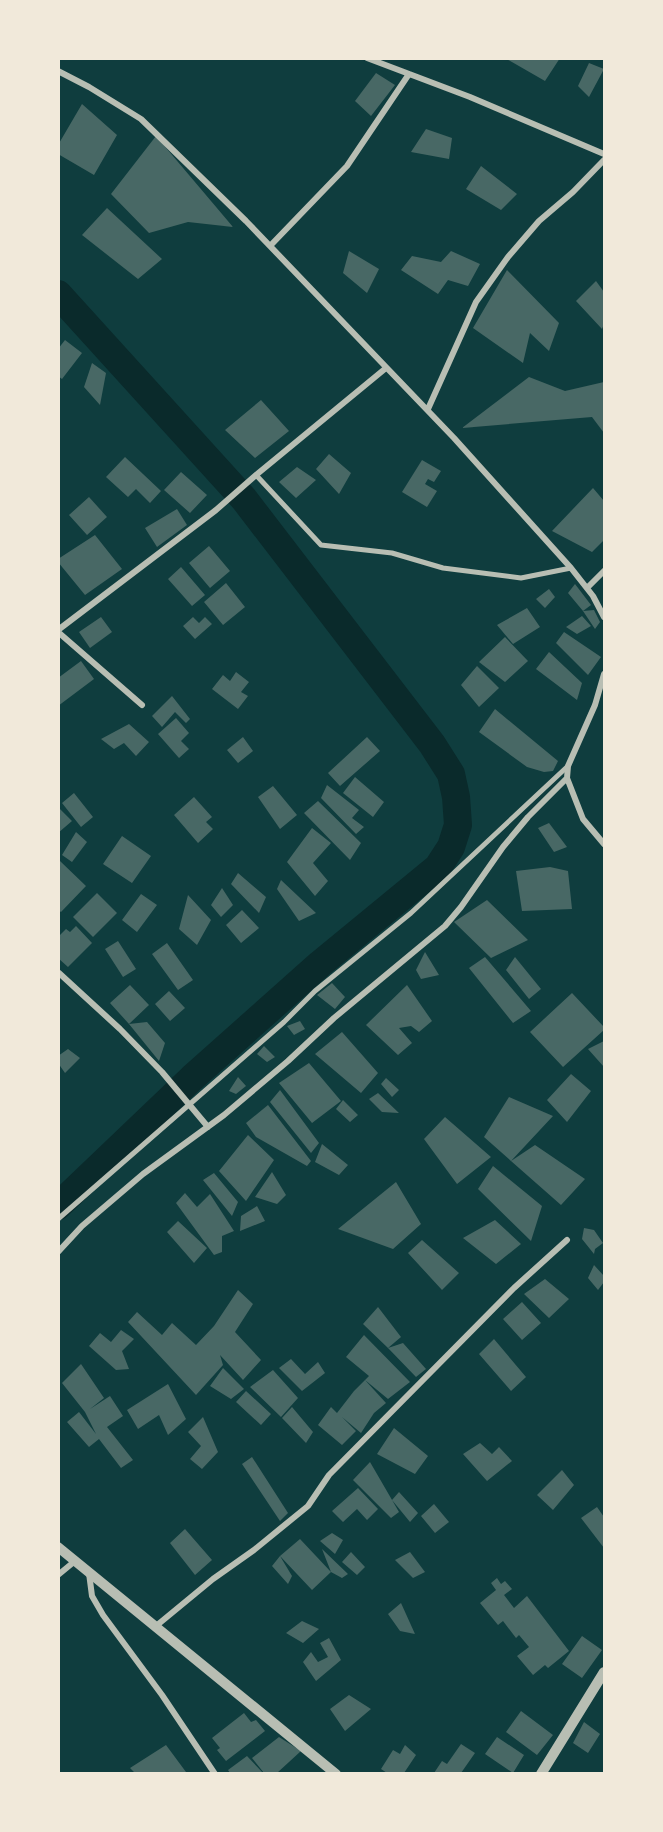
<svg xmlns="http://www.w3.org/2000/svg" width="663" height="1832" font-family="Signika,sans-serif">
  <rect width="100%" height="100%" fill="#0f3d3e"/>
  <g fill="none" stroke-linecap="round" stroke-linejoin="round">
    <path stroke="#0a2a2b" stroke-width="28" d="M58,294L244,499L432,744L451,774L456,797L458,825L451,847L438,867L320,964L192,1078L58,1206"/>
  </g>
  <path fill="#486865" d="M505,58H560L545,81Z
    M589,63L604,69L589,97L578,86Z
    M376,73L395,85L371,116L355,101Z
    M82,104L117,135L94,175L58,154V145Z
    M426,129L452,138L449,159L411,152Z
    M156,136L233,227L188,222L149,233L111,194Z
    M481,166L517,194L501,210L466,189Z
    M107,208L162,259L138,279L82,235Z
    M349,251L379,269L367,293L343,273Z
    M451,251L480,264L468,286L448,280L438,294L401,270L412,256L441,262Z
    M507,270L559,323L549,351L530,333L523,363L473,328Z
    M596,281L604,292V324L602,329L576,301Z
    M65,340L82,353L62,379L58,376V349Z
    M92,363L106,373L100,405L84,387Z
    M529,377L565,391L604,382V433L592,417L462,428Z
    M261,400L289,431L255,458L225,430Z
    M329,454L351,473L339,494L316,469Z
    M125,457L161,491L150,503L136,489L128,497L106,477Z
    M422,460L441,471L434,482L428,479L425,484L437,491L427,507L402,492Z
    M297,467L316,480L296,498L279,482Z
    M181,472L207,495L190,513L164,490Z
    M593,488L604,501V540L592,552L552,531Z
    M89,497L107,517L87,535L69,515Z
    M177,509L187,525L157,547L145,528Z
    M95,535L122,569L85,595L58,562V559Z
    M209,546L230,571L210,588L189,563Z
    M181,567L205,595L192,606L168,579Z
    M226,583L245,607L223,625L204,602Z
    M575,584L591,605L583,611L568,593Z
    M549,589L555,597L545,608L536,599Z
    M527,608L540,627L513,644L497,625Z
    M594,610L600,622L595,629L583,611Z
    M582,616L591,626L577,634L566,627Z
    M101,617L112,632L90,648L79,632Z
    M193,617L199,623L205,617L212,624L195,639L183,626Z
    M564,632L601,657L588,675L556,643Z
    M505,637L528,661L505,682L479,662Z
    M549,652L582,683L577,700L536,669Z
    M81,661L94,679L58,706V678Z
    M477,666L499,688L479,707L461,685Z
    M236,672L249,682L241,692L248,696L238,709L212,689L223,675L230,681Z
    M172,696L190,719L186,723L175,712L162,727L152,716Z
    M495,709L558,761L553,771L544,772L527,767L479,732Z
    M176,718L189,733L181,741L189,749L179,758L158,734Z
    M129,724L149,742L136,756L124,743L114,749L101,739Z
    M243,737L253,751L238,763L227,750Z
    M367,737L380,751L340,786L328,773Z
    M355,777L384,802L373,817L343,793Z
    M327,785L359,810L352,818L364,827L356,834L321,798Z
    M273,786L297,815L280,829L258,797Z
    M74,793L93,817L81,827L62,803Z
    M194,797L212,817L206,822L213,829L198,843L174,815Z
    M318,801L361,843L350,860L304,813Z
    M58,807L72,821L58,833Z
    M549,823L567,847L554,852L538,828Z
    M312,828L331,843L313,863L328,881L315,896L287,862Z
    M76,832L87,842L72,862L62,855Z
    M122,836L151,856L132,883L103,864Z
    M60,861L86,886L61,912L58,910V863Z
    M550,867L568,871L572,909L522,911L516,871Z
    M238,873L266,897L259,913L231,884Z
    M281,880L316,913L299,921L277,889Z
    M222,888L233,905L221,917L211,905Z
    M97,893L117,913L93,937L73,917Z
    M141,894L157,905L137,932L122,920Z
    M188,895L211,920L197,945L179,929Z
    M487,900L528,940L491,958L454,922Z
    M242,910L259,928L241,943L226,925Z
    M76,926L92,943L68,967L58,958V937L66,929L70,932Z
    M118,941L136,969L123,977L105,949Z
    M167,943L193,980L178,990L152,954Z
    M425,952L439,975L421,979L416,970Z
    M485,957L531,1011L513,1023L469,968Z
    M515,957L541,989L529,999L506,970Z
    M332,983L345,997L335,1009L317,995Z
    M130,985L149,1005L129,1024L110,1003Z
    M407,985L432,1021L419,1032L411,1026L399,1028L412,1043L398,1055L366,1025Z
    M169,991L185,1008L170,1021L155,1004Z
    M572,993L604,1027V1030L563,1067L530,1032Z
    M300,1021L305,1029L294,1035L287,1026Z
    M147,1022L165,1043L159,1061L129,1024Z
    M342,1032L378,1073L361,1093L315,1054Z
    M604,1041V1067L588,1049Z
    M264,1046L275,1057L267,1062L257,1054Z
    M68,1049L80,1058L65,1073L58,1063V1056Z
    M309,1063L341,1101L312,1123L279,1083Z
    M571,1074L591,1091L567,1122L547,1100Z
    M238,1077L246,1086L236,1094L229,1091Z
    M386,1078L399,1090L392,1097L381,1084Z
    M280,1090L319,1143L311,1153L270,1102Z
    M378,1093L399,1113L382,1112L369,1099Z
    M509,1097L553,1116L511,1161L535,1145L585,1179L561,1205L511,1161L484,1137Z
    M343,1100L358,1115L350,1122L336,1109Z
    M268,1105L311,1161L307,1166L256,1137L246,1123Z
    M445,1117L491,1157L457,1184L424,1139Z
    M248,1135L274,1160L246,1201L219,1171Z
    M322,1144L348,1165L339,1175L315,1162Z
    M493,1166L542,1206L531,1241L478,1189Z
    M272,1172L286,1195L277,1204L255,1197Z
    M214,1173L238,1202L232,1216L203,1180Z
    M396,1182L421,1224L393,1249L338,1229Z
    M185,1193L197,1207L210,1194L234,1231L222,1236V1252L214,1255L176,1203Z
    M257,1206L265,1221L240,1231L241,1216Z
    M495,1220L521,1244L496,1264L463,1238Z
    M178,1221L207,1248L194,1263L167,1232Z
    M584,1228L594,1230L603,1243L595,1249L594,1254L582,1239Z
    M422,1240L459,1273L442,1290L408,1253Z
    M594,1265L604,1276V1282L598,1290L588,1278Z
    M545,1279L569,1299L549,1318L524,1294Z
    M238,1290L253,1304L235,1332L261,1360L243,1380L220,1355L223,1365L196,1395L128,1322L137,1312L162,1335L172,1323L196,1345L214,1326Z
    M522,1302L541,1323L522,1340L503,1319Z
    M378,1307L401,1337L388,1348L363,1324Z
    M121,1330L134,1339L122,1351L129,1369L116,1370L89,1346L100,1333L111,1342Z
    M364,1335L410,1382L388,1399L365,1380L386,1403L374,1413L361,1433L342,1417L356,1431L342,1445L318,1425L331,1407L337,1413L354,1391L369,1376L346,1357Z
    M494,1339L526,1377L511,1391L479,1354Z
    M403,1343L426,1369L416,1377L388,1348Z
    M291,1359L305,1374L318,1362L325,1373L302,1391L279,1368Z
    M81,1364L104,1398L90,1409L110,1396L123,1416L107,1427L133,1460L121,1468L99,1439L89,1447L67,1422L79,1412L96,1434L85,1412L62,1383Z
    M223,1368L244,1389L231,1399L210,1386Z
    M273,1370L298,1398L281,1417L250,1387Z
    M168,1384L186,1419L168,1435L159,1415L138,1429L127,1410Z
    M246,1391L271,1414L261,1425L236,1402Z
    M292,1407L313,1432L306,1443L282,1418Z
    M203,1417L218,1452L202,1469L190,1459L201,1446L188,1432Z
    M394,1428L428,1456L415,1474L377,1454Z
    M480,1443L492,1454L499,1447L512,1461L487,1481L463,1454Z
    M252,1457L288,1513L280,1521L242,1464Z
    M370,1462L399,1512L391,1518L353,1480Z
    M562,1470L574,1485L553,1510L537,1495Z
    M358,1488L378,1509L367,1520L357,1509L343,1522L332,1511Z
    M399,1492L418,1513L410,1522L392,1500Z
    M434,1504L449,1522L435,1533L421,1516Z
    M597,1507L604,1517V1548L581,1518Z
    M185,1529L212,1560L195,1575L170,1543Z
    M332,1533L343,1540L335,1554L320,1541Z
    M300,1539L331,1572L322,1549L348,1574L342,1578L331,1572L312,1590L280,1556Z
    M351,1552L365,1567L357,1575L342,1562Z
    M410,1552L425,1572L413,1578L395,1560Z
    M280,1556L292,1576L288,1584L272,1566Z
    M497,1578L501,1584L505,1581L512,1589L504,1595L514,1608L527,1596L569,1651L548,1668L545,1665L533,1675L517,1656L529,1647L519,1635L516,1638L503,1621L498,1625L480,1603L496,1590L491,1583Z
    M401,1603L415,1634L400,1631L388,1614Z
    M302,1621L319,1629L303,1643L286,1633Z
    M582,1636L602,1650L582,1678L562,1664Z
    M329,1638L341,1660L316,1681L303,1662L311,1652L318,1662L328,1657L320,1643Z
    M349,1695L371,1709L345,1731L330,1709Z
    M521,1711L553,1735L537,1755L506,1732Z
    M244,1713L251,1722L256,1720L265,1731L226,1761L217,1750L220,1748L212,1738Z
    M584,1722L600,1734L588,1753L573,1743Z
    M279,1737L301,1751L277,1773H264L252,1758Z
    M497,1737L524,1755L513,1773L485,1754Z
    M461,1744L475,1753L461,1773H434L442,1761L447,1764Z
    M166,1745L186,1772L184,1773H135L130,1768Z
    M405,1745L416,1755L404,1773H387L381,1769L393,1750L400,1754Z
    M247,1756L263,1773H230L228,1770Z"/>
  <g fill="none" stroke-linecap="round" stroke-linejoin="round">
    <path stroke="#b8beb3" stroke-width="5" d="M256,475L321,545L392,553L443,568L521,578L571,568
      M58,1219L284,1022L315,991L411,913L568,766"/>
    <path stroke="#b8beb3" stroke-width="6" d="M367,58L470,97L604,154
      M58,71L89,87L141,119L246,221L454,438L571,568L593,596L604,617
      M270,246L347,166L409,74
      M428,409L476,302L508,257L539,221L573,192L604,160
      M587,588L604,571
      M58,630L216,510L256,475L386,368
      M58,632L142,705
      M604,674L595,705L568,766L567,778L583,819L604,844
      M59,973L120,1029L162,1072L208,1127
      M58,1252L82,1226L143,1174L224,1115L288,1061L334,1018L445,926L461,907L503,847L528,817L567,778
      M89,1573L92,1596L103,1615L162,1695L215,1774
      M58,1575L75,1561
      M156,1626L213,1579L254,1550L308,1506L329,1475L514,1288L567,1240"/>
    <path stroke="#b8beb3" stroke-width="10" d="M58,1547L336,1774
      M541,1774L604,1672"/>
  </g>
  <rect width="663" height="1832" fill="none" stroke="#f1e9da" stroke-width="120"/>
</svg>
